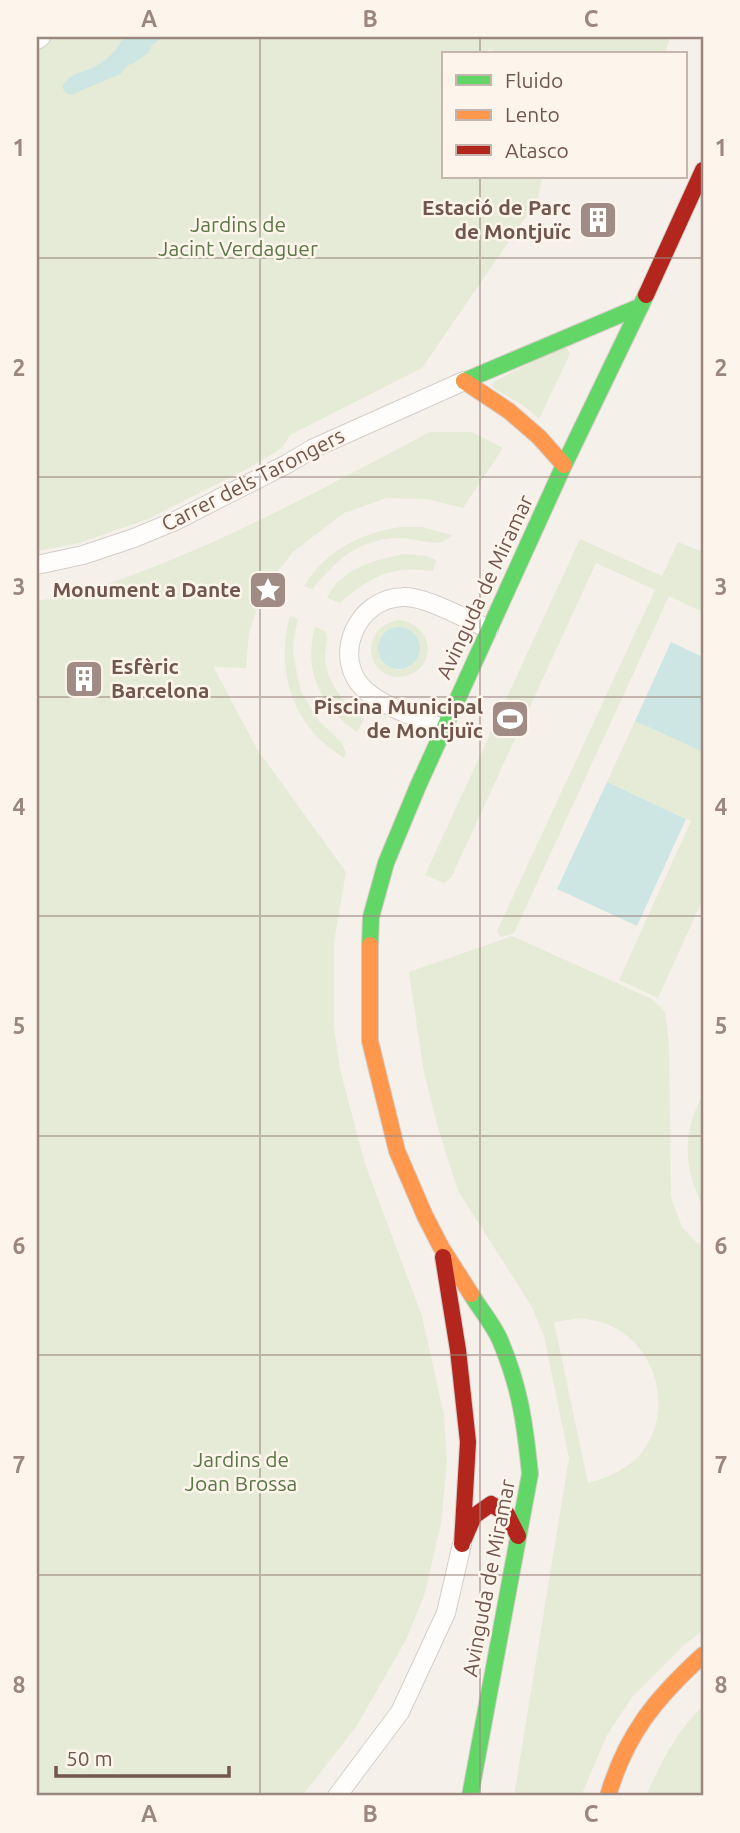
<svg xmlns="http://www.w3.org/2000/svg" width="740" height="1833" font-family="Ubuntu,sans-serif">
  <rect width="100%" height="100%" fill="#f6f0ea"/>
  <path fill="#e5ebd6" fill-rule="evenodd" d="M37,37H671L664,54H505L489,49L487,54H444V177H542L538,199L422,368L290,435L282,448L245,470L148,519L79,543L37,551Z
    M565,345L570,354L539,419L524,406L493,388V382Z
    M430,432H472L503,448L463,508L426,499L387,498L344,513L293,552L264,589L249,632L246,668L214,667L216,672L257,749L346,872L334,942V1027L340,1069L364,1161L422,1316L444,1415L447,1463L441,1524L425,1593L407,1638L356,1727L302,1796H37V601C54,598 72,595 89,590C209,552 319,490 430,432Z
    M402,527H422L452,535C439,550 417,538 399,538C388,538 377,540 367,544C343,553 329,570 312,589L304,586C326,550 362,532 402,527Z
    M580,539L662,576L678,542L703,552V612L669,596L514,933L500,937L497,931L655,590L596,563L451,878L444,883L425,875Z
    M405,554L426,556L436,560L433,571C391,565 371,576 340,603L327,598C340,569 376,559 405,554Z
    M290,616L298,619L294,637L293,654L301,692L319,721L342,743L346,753L344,758C293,727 275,672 290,616Z
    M400,620C419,623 433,639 426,659C423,667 415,674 406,676C367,685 355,626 400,620ZM397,627L410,667L397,670L384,634Z
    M315,627L325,631C329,639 325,649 325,658C327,683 345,705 364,719L357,732C320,707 303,670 315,627Z
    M635,721L703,752V899L658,998L619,980L691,821L607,782Z
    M512,936L652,999L665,1012L669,1043L671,1197L682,1227L696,1242L703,1245V1630L684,1645L632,1697L607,1735L581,1796H514L569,1458L544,1336L532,1307L458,1191L436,1121L423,1067L409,972ZM581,1318C589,1320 599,1321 607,1324C660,1345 676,1419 636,1459C622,1472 605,1478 588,1483L554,1322Z
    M703,1094V1207C683,1167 682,1134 703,1094Z
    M703,1706V1796H646C660,1764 677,1730 703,1706Z"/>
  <path fill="#cde6e4" d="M124,37H162L155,43L152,44L148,54C140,57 137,64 128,65L120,74L71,95L66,93L62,87C70,72 82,73 96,66C107,60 118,48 124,37Z
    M378 648a21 21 0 1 1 42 0a21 21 0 1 1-42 0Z
    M671,642L703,657V752L635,721Z
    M607,782L686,819L637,926L557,889Z"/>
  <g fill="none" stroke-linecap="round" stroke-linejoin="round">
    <g stroke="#d5cdc9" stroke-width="20">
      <path id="street" d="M37,40L41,37
        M37,565L83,555L134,538L175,521L287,464L312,449L464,381
        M444,729C421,719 384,707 366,691C330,659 356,598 403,597C426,596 467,620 489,629
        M337,1796L400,1712L446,1613L462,1544"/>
    </g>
    <g stroke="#d5ccc7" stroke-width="18">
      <path id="fast" d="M464,381L641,306
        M370,945L371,917L386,863L418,786L564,465L646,295
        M470,1796L530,1474C525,1424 520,1387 500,1340C493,1324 480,1309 471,1294"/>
    </g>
    <g stroke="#d5ccc7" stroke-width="18">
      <path id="slow" d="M464,381L509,411L539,437L564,465
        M370,945V1041L397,1151L425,1216L441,1247L471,1294
        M608,1796C626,1734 656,1698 703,1655"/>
    </g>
    <g stroke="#d5ccc7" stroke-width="18">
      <path id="jam" d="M646,295L703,170
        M443,1257L458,1350L468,1442L462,1544
        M464,1539L474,1516L491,1504L507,1514L518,1536"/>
    </g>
    <use href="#street" stroke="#fefdfc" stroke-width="18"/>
    <use href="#fast" stroke="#63d668" stroke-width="16"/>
    <use href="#slow" stroke="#ff974d" stroke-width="16"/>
    <use href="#jam" stroke="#b3261e" stroke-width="16"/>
  </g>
  <path fill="none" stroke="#9b877e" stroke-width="2" stroke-opacity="0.55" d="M260,37V1796M480,37V54M480,177V1796M37,258H703M37,477H703M37,697H703M37,916H703M37,1136H703M37,1355H703M37,1575H703"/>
  <defs>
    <g id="building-square" transform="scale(2.0125)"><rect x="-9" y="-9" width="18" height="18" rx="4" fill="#a08c84" stroke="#fdf5ec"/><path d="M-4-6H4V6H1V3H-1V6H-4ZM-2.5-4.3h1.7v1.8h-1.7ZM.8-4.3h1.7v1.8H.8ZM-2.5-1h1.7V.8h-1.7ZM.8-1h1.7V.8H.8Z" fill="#fff"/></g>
    <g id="sight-square" transform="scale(2.0125)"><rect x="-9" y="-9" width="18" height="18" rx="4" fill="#a08c84" stroke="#fdf5ec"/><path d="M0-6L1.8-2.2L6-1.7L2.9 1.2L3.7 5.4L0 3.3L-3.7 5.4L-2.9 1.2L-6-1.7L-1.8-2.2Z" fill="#fff"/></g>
    <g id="stadium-square" transform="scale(2.0125)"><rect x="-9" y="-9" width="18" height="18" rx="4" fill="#a08c84" stroke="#fdf5ec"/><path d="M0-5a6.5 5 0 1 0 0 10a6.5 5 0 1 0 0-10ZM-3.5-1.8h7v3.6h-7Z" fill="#fff"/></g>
  </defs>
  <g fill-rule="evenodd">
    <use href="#building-square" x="598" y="220"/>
    <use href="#sight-square" x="268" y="590"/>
    <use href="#building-square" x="84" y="679"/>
    <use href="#stadium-square" x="510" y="719"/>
  </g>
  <g text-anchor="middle" stroke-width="5" stroke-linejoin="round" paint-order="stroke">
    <g font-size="21" font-weight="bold" fill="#71564d" stroke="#fdf5ec" text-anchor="end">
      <text x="571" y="215">Estació de Parc<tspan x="571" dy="24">de Montjuïc</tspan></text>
      <text x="241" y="597">Monument a Dante</text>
      <text x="111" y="674" text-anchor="start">Esfèric<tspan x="111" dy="24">Barcelona</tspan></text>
      <text x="483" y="714">Piscina Municipal<tspan x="483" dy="24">de Montjuïc</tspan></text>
    </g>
    <g font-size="21" fill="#5a7746" stroke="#fdf5ec">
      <text x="238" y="232">Jardins de<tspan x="238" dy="24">Jacint Verdaguer</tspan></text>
      <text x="241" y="1467">Jardins de<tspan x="241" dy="24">Joan Brossa</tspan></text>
    </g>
    <g font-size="21" fill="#71564d" stroke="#fdf5ec">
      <text transform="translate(253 480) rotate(-27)" y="7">Carrer dels Tarongers</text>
      <text transform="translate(485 587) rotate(-65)" y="7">Avinguda de Miramar</text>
      <text transform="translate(489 1578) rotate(-79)" y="7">Avinguda de Miramar</text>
    </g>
  </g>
  <rect width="740" height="1833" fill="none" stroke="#fdf5ec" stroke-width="77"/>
  <rect x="442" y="52" width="245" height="126" fill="#fdf5ec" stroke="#c5b5ac" stroke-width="2"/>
  <rect x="456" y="75" width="35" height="10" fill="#63d668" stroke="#c5b5ac" stroke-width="2"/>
  <text x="505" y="88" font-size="21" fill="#71564d">Fluido</text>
  <rect x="456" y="110" width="35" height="10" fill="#ff974d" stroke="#c5b5ac" stroke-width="2"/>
  <text x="505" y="122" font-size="21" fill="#71564d">Lento</text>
  <rect x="456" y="145" width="35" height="10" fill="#b3261e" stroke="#c5b5ac" stroke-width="2"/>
  <text x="505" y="158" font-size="21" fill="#71564d">Atasco</text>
  <path d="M56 1766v10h173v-10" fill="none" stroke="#71564d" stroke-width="3.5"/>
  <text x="66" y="1766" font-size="21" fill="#71564d" stroke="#fdf5ec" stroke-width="5" paint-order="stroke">50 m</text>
  <rect x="38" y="38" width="664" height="1756" fill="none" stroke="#9b877e" stroke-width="2.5"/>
  <g font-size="23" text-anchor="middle" font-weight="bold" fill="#9b877e">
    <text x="149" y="27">A</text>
    <text x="370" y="27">B</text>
    <text x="591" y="27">C</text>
    <text x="19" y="156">1</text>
    <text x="721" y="156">1</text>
    <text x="19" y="376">2</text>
    <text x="721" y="376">2</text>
    <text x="19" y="595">3</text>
    <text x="721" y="595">3</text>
    <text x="19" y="815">4</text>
    <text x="721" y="815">4</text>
    <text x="19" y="1034">5</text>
    <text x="721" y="1034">5</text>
    <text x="19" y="1254">6</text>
    <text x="721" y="1254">6</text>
    <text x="19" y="1473">7</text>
    <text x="721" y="1473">7</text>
    <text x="19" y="1693">8</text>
    <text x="721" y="1693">8</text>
    <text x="149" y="1822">A</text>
    <text x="370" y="1822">B</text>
    <text x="591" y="1822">C</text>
  </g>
</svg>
